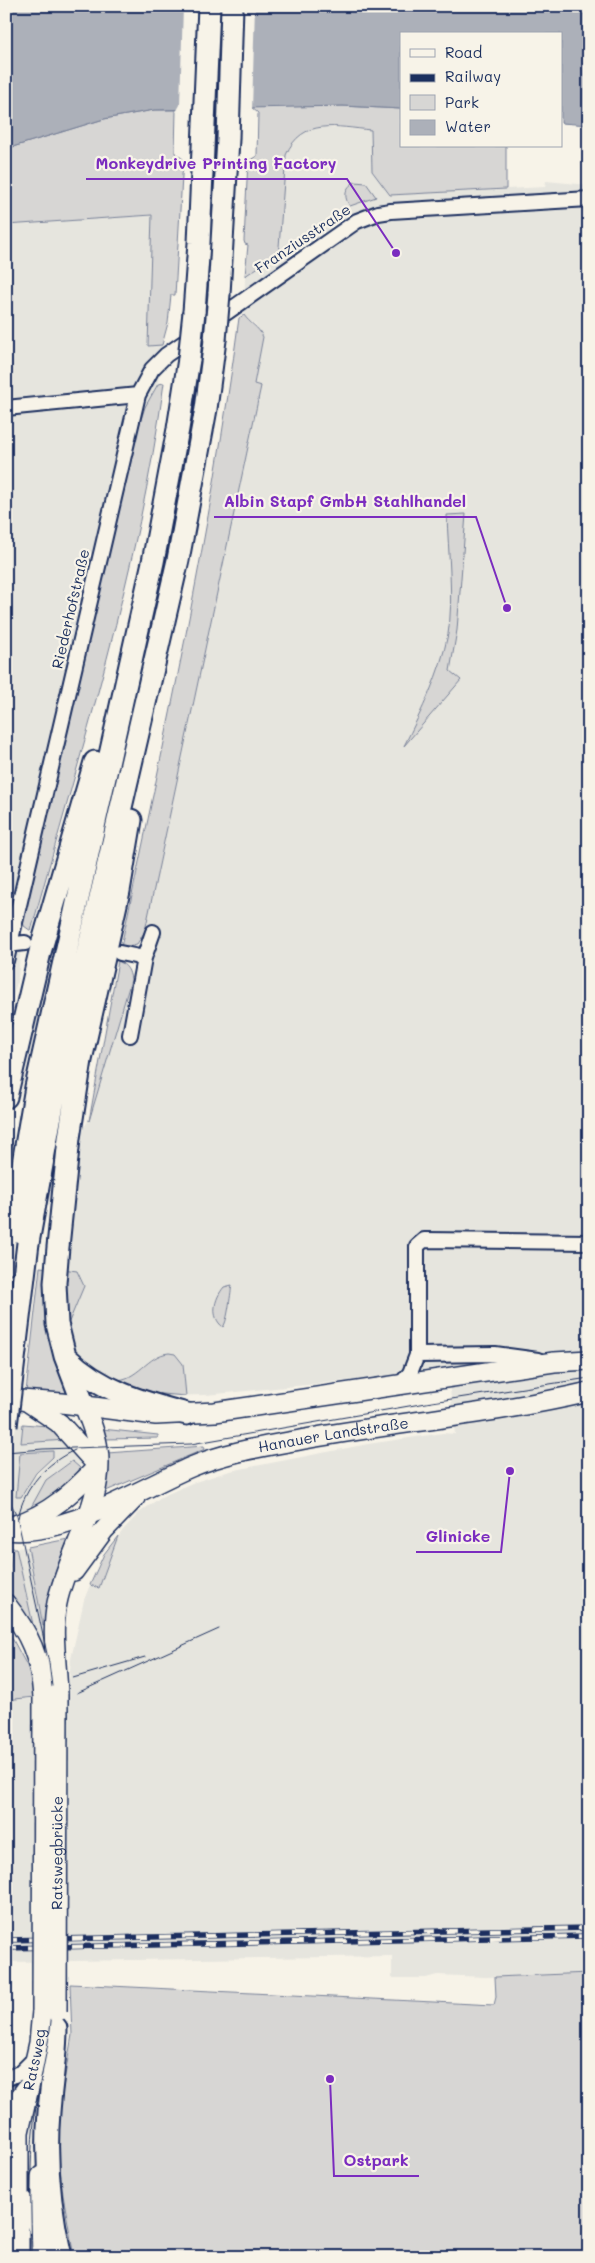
<svg xmlns="http://www.w3.org/2000/svg" width="595" height="2263" font-family="Mali,sans-serif">
  <rect width="100%" height="100%" fill="#f7f3e8"/>
  <filter id="ink" filterUnits="userSpaceOnUse"><feTurbulence type="fractalNoise" baseFrequency=".02" numOctaves="2"/><feDisplacementMap in="SourceGraphic" scale="10" xChannelSelector="R" yChannelSelector="G"/><feConvolveMatrix kernelMatrix="1 2 1 2 8 2 1 2 1" color-interpolation-filters="sRGB"/></filter>
  <g filter="url(#ink)">
    <path fill="#e6e5de" fill-rule="evenodd" d="M322,127L371,130L372,171L390,195L545,187L546,181L589,185V1586L576,1587H589V1973L486,1977L437,1975L426,1978H392V1956L6,1962V1700L68,1692L71,1659L84,1600L90,1585L99,1588L114,1543L123,1530L139,1513L161,1497L192,1483L230,1471L368,1444L443,1433L455,1434L448,1371L206,1395L162,1396L139,1391L87,1366L72,1348L63,1310L77,1136L89,1120L131,980L140,941L145,931L261,386L254,384L263,337L255,324L248,320L244,315L245,276L282,251L279,247L286,155L291,144L300,135L310,129Z
      M152,215L148,345H162L158,384L153,391L137,432L23,921L18,978L6,1023V225Z
      M23,1424L21,1443L66,1440L79,1458L80,1463V1468L72,1461L54,1473L29,1511L18,1516H6V1426ZM53,1451V1457L29,1483L20,1453Z
      M28,1547L43,1626L45,1625L48,1668L34,1629L16,1548Z"/>
    <path fill="#d7d6d4" stroke="#798299" d="M343,106L401,109V146H506V189L390,195L372,171L371,130C337,127 302,117 286,155L279,247L283,251L245,276L248,245L245,244L244,241L248,161L257,156L258,113L251,107Z
      M154,110H176L175,153L183,159L175,295H171L168,323L162,345L148,346L152,215L6,225V149L104,119Z
      M355,182L366,183L376,197L350,206C343,197 345,187 355,182Z
      M244,315C250,324 258,326 263,337L254,384L261,386L145,931L137,944L123,947H121C165,738 211,530 239,318Z
      M164,383C139,569 81,750 31,931L24,926L23,921L137,432L145,407L158,384Z
      M466,514L457,630L450,671L461,680L404,746C422,710 440,674 448,634C454,601 448,550 447,515Z
      M118,961C127,965 130,971 131,980L89,1121Z
      M40,1267L49,1268L72,1395L26,1392Z
      M63,1269L77,1271L84,1286L66,1329Z
      M232,1285C230,1296 228,1321 223,1327C210,1317 214,1299 224,1287Z
      M169,1353L175,1354L183,1364L186,1396L150,1393L114,1380C138,1381 147,1355 169,1353Z
      M23,1424L47,1426L66,1440L21,1443Z
      M102,1429L158,1435V1438L105,1439Z
      M204,1446L205,1449L106,1491L107,1453Z
      M53,1451V1457L36,1473L21,1497H16L20,1453Z
      M72,1461L80,1468C70,1488 49,1502 29,1511L46,1480Z
      M118,1536L99,1588L90,1585L104,1554Z
      M68,1539L51,1585L45,1625L43,1626L28,1547Z
      M12,1548H16L34,1629L8,1595Z
      M6,1627L32,1675L34,1697L6,1700Z
      M589,1973V2257H74L63,2195L56,2128L72,2035L70,1984L494,2005L496,1997L495,1977Z
      M6,2196L13,2200V2257H6Z"/>
    <path fill="#acb0b9" stroke="#727c95" d="M6,6H589V125L561,123V34H401V109L343,106L154,110L104,119L6,149Z"/>
    <path fill="#f7f3e8" d="M183,6H255L252,110L176,112L180,105Z"/>
    <g fill="none" stroke-linecap="round" stroke-linejoin="round">
      <g stroke="#1b2f5e" stroke-width="18">
        <path id="minor" d="M6,408L138,395
          M6,945L25,943
          M120,953L144,958L153,932
          M6,961L138,395L152,369L166,355L357,221L378,213L391,211L589,199
          M130,1035L144,958
          M417,1355L495,1354L538,1360
          M400,1385L410,1373L417,1355V1246L424,1240L589,1242
          M6,2079L21,2072L36,2057"/>
      </g>
      <g stroke="#1b2f5e" stroke-width="22">
        <g id="major">
          <path d="M6,1402L21,1400L62,1403L156,1415L215,1412L554,1362L589,1360"/>
          <path d="M28,1402L59,1423L98,1466"/>
          <path d="M15,1525C50,1514 73,1492 98,1466"/>
          <path id="s1" d="M6,1530C66,1537 137,1490 191,1467C226,1452 267,1446 305,1439C399,1422 495,1414 589,1392"/>
          <path d="M74,1571L104,1530L135,1498"/>
          <path d="M6,1604C30,1634 40,1657 43,1696"/>
          <path d="M58,1694C57,1664 51,1632 57,1603C67,1554 106,1499 98,1449C96,1434 90,1420 84,1406"/>
          <path id="s2" d="M19,2257V2132L39,2043L42,2011"/>
          <path d="M40,2257L41,2176"/>
        </g>
      </g>
      <g stroke="#1b2f5e" stroke-width="25">
        <path id="highway" d="M219,294L228,139L232,6
          M194,312L199,243L209,6
          M6,1097L40,952L95,762
          M28,1243L54,1098L178,560L206,409L215,340
          M6,1263L36,1087L153,562L178,429L189,359
          M67,1358C99,1390 144,1403 187,1414
          M84,1406L65,1356L57,1324L55,1283L58,1247L69,1138L81,1060L119,891L131,820
          M56,2028C56,2057 51,2084 49,2112C45,2160 50,2210 61,2257
          M6,2118L28,2088
          M6,2189C21,2200 35,2211 40,2229"/>
      </g>
      <use href="#minor" stroke="#f7f3e8" stroke-width="14"/>
      <use href="#major" stroke="#f7f3e8" stroke-width="19"/>
      <use href="#highway" stroke="#f7f3e8" stroke-width="21"/>
      <path stroke="#1b2f5e" stroke-width="1" d="M6,1452L43,1449L191,1444L432,1402L589,1378
        M6,1493L17,1516L49,1663L53,1694L52,2012C49,2049 38,2085 34,2122C29,2166 31,2212 32,2257
        M18,1518C24,1487 47,1462 75,1450
        M73,1678L145,1657
        M77,1693L219,1629"/>
      <g stroke="#1b2f5e" stroke-width="5.5">
        <path id="rail" d="M6,1940L589,1928
          M6,1948L589,1936"/>
      </g>
      <use href="#rail" stroke="#f7f3e8" stroke-width="4" stroke-dasharray="11" stroke-linecap="butt"/>
      <g stroke="#1b2f5e" stroke-width="22" stroke-linecap="butt">
        <g id="major-bridge">
          <path d="M42,2011L43,1696"/>
          <path id="s3" d="M57,2012L58,1694"/>
        </g>
      </g>
      <g stroke="#1b2f5e" stroke-width="25" stroke-linecap="butt">
        <path id="highway-bridge" d="M215,340L219,294
          M189,359L194,312
          M6,1426L28,1243"/>
      </g>
      <use href="#major-bridge" stroke="#f7f3e8" stroke-width="19"/>
      <use href="#highway-bridge" stroke="#f7f3e8" stroke-width="21"/>
    </g>
  </g>
  <g text-anchor="middle" stroke-width="4.5" stroke-linejoin="round" paint-order="stroke">
    <g font-size="15" fill="#1b2f5e" stroke="#f7f3e8">
      <text transform="translate(303 239) rotate(-34)" y="5">Franziusstraße</text>
      <text transform="translate(71 609) rotate(-77)" y="5">Riederhofstraße</text>
      <text dy="5" stroke="none"><textPath href="#s1" startOffset="344">Hanauer Landstraße</textPath></text>
      <text dy="5" stroke="none"><textPath href="#s3" startOffset="159">Ratswegbrücke</textPath></text>
      <text dy="5" stroke="none"><textPath href="#s2" startOffset="199">Ratsweg</textPath></text>
    </g>
  </g>
  <path fill="none" stroke="#7b2cbf" stroke-width="2" d="M396 253L347 179H86M507 608L476 517H214M510 1471L501 1552H416M330 2079L334 2176H419"/>
  <g fill="#7b2cbf" stroke="#f7f3e8" stroke-width="2">
    <circle cx="396" cy="253" r="5"/>
    <circle cx="507" cy="608" r="5"/>
    <circle cx="510" cy="1471" r="5"/>
    <circle cx="330" cy="2079" r="5"/>
  </g>
  <g font-size="16" text-anchor="middle" font-weight="bold" fill="#7b2cbf" stroke="#f7f3e8" stroke-width="4.5" stroke-linejoin="round" paint-order="stroke">
    <text x="216" y="169">Monkeydrive Printing Factory</text>
    <text x="345" y="507">Albin Stapf GmbH Stahlhandel</text>
    <text x="458" y="1542">Glinicke</text>
    <text x="376" y="2166">Ostpark</text>
  </g>
  <rect width="595" height="2263" fill="none" stroke="#f7f3e8" stroke-width="25"/>
  <rect x="12" y="12" width="570" height="2238" fill="none" stroke="#1b2f5e" stroke-width="2" filter="url(#ink)"/>
  <rect x="400" y="32" width="162" height="115" fill="#f7f3e8" stroke="#9fa5b1"/>
  <rect x="410" y="49" width="25" height="8" fill="#f7f3e8" stroke="#9fa5b1"/>
  <text x="445" y="58" font-size="15" fill="#1b2f5e">Road</text>
  <rect x="410" y="74" width="25" height="8" fill="#1b2f5e" stroke="#9fa5b1"/>
  <text x="445" y="82" font-size="15" fill="#1b2f5e">Railway</text>
  <rect x="410" y="95" width="25" height="15" fill="#d7d6d4" stroke="#9fa5b1"/>
  <text x="445" y="108" font-size="15" fill="#1b2f5e">Park</text>
  <rect x="410" y="120" width="25" height="15" fill="#acb0b9" stroke="#9fa5b1"/>
  <text x="445" y="132" font-size="15" fill="#1b2f5e">Water</text>
</svg>
